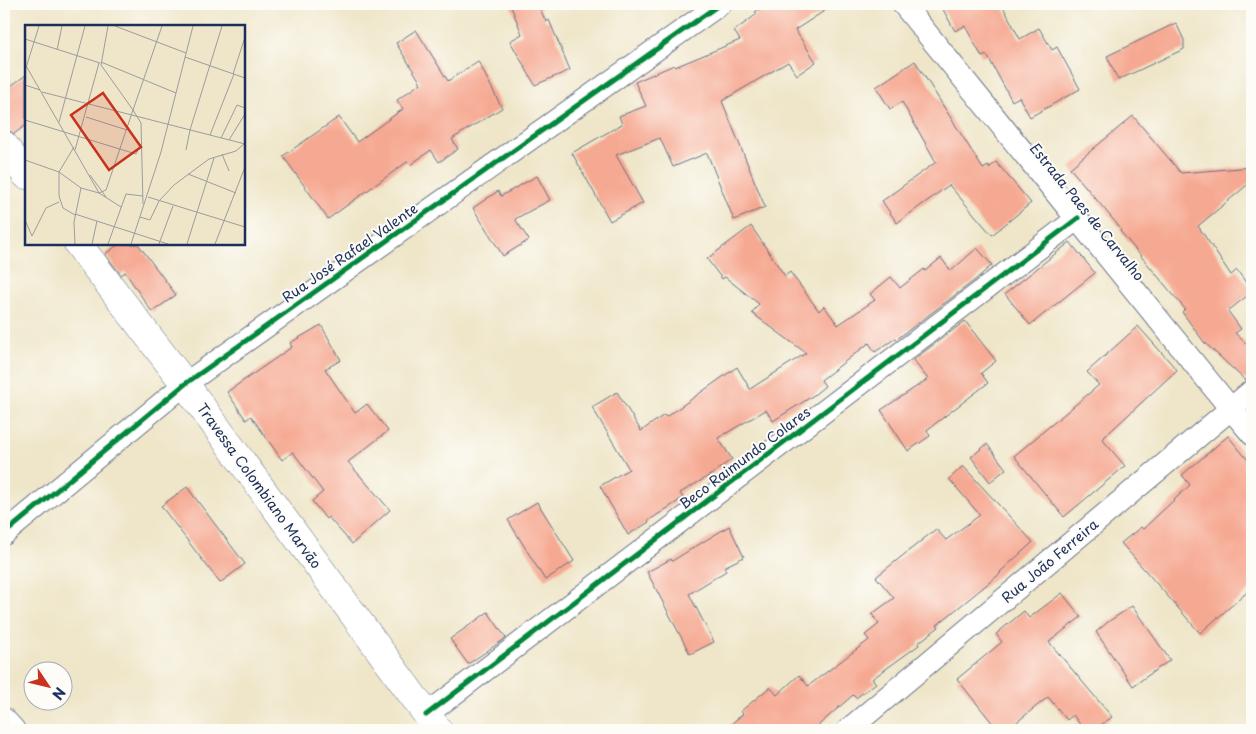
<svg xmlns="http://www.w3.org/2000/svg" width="1256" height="734" font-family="'Playpen Sans',sans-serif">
  <rect width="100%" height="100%" fill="#fdfcf7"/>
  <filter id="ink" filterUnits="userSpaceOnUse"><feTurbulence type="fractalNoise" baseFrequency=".02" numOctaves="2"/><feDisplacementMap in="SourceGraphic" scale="10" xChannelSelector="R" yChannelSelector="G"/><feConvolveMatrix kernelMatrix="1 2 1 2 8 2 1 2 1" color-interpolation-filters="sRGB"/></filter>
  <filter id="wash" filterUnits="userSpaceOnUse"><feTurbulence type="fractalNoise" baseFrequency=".0096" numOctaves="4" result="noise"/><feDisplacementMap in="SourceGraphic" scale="20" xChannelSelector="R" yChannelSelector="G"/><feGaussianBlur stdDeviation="1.12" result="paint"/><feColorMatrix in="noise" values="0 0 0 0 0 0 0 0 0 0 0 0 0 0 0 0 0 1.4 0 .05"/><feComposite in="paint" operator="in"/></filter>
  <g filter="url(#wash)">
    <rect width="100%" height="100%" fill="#efe6c9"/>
    <g id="blocks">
      <path fill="#f6a992" d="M510,4H538L546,22L549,20L570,70L535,85L510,41L522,34Z
        M767,4H835L795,30L816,62L797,75L788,62L722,101L765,207L734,220L707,153L673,167L660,138L616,155L643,203L610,221L572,153L622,124L619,116L646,106L635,82L674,65L675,67L740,40L734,31L757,14L755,12Z
        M940,4H1005L1002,5L1020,39L1039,28L1052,50L1057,47L1080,89L1030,117L1019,97L1012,101L987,55L982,57L965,26L955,31Z
        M1176,23L1184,40V49L1118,80L1107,56Z
        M416,30L448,81L478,61L502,108L452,139L458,149L439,162L431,150L410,165L407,162L328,219L283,156L339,117L357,142L403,109L397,100L421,83L396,43Z
        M915,61L983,169L988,166L989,168L996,162L1031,203L992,235L949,185L897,223L882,201L936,162L902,102L890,109L876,87Z
        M26,75V125L14,134L10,131L4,130V91Z
        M1133,116L1181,173L1252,167V181L1198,226L1231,275L1237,270L1252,291V292L1228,311L1241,329L1235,333L1252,349V378L1245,380L1204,342L1182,312L1185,309L1120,231L1121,229L1070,168Z
        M537,176L550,200L515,219L529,240L503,256L473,208L498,191L501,196Z
        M751,226L785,276L790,272L819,311L824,306L838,325L875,300L870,294L891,277L900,288L924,269L925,271L941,258L951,271L977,248L992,265L975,280L897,339L896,338L875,352L869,343L821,380L825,386L814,395L773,421L766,410L718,438L732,459L712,474L680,493L683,498L648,521L649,522L628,535L600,486L629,469L592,407L617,392L641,431L664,415L666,417L737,367L750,389L806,353L752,313L759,304L725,277L722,279L707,259Z
        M1070,242L1095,273L1030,325L1005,294Z
        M119,244H138L176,295L152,312L125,272L121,275L105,254Z
        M965,321L996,361L981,373L988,383L927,430L930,436L908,451L881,410L928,379L913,360Z
        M321,325L341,360L325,369L355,413L367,404L388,431L348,462L390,510L352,544L328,517L326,519L312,501L323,492L293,452L282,460L251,416L246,420L227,392L292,347L290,343Z
        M1138,326L1177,370L1102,439L1125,466L1064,517L1014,456L1099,385L1087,372Z
        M1228,436L1252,465V588L1200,633L1121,543L1141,527L1143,529L1190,485L1182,475Z
        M987,444L1006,469L990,482L971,457Z
        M963,466L1033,542L1000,572L1001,573L937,625L939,627L918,643L919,645L872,679L876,683L856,698L853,695L813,730H724L743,714L741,711L770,687L777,695L799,675L808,686L869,640L865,635L879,624L872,614L894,598L876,577L936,529L946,540L980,515L949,479Z
        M187,487L245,564L220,583L161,506Z
        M537,502L574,561L545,580L508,520Z
        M729,526L744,557L724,567L726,571L689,594L714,642L690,654L647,572L671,559L672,561Z
        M1062,593L1081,617L1049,642L1112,717L1094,730H1084L1073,715L1067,720L1048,697L1007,730H998L957,679L1002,642L996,634L1024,611L1029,618Z
        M1132,606L1170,660L1133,686L1096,632L1108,622Z
        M488,612L506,638L468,664L450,639Z"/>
    </g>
  </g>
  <g filter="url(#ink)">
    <use href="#blocks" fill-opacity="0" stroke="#656f83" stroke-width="1"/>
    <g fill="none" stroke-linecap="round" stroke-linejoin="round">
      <g stroke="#656f83" stroke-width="24">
        <path id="street" d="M903,4L1231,409L1252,434
          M4,534L185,384L720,4
          M426,715L1078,218
          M4,719L14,730
          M848,730L1252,391"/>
      </g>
      <g stroke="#656f83" stroke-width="29">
        <path id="secondary" d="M4,145L26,175
          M78,244L185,384L438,730"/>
      </g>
      <use href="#street" stroke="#fff" stroke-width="22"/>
      <use href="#secondary" stroke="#fff" stroke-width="28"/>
      <g stroke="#fdfcf7" stroke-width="8">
        <path id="cycleway" d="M4,534L185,384L720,4
          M426,715L1078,218"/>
      </g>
      <use href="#cycleway" stroke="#00873e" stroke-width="5"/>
    </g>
  </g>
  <g text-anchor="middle" stroke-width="4" stroke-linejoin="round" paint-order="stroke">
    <g font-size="14" fill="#1b2f5e" stroke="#fdfcf7">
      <text transform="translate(1087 212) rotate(51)" y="5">Estrada Paes de Carvalho</text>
      <text transform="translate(350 253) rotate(-35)" y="5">Rua José Rafael Valente</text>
      <text transform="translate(745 458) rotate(-37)" y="5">Beco Raimundo Colares</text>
      <text transform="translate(259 486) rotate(54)" y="5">Travessa Colombiano Marvão</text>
      <text transform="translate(1050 561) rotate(-40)" y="5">Rua João Ferreira</text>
    </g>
  </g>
  <g transform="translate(25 25)">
    <rect width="220" height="220" fill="#efe6c9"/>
    <path fill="none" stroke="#9a9d9e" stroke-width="1" d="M90,1L161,28M0,14L75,38M32,25L37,1M160,32L220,53M76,37L151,68M0,39L74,168L96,182M0,46L14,1M208,49L220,12M0,60L15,65M17,67L220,119M61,92L102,105M0,95L111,129L116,119M34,97L60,1M165,105L197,1M185,110L209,49M196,113L212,80L220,83M204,115L220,89M49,122L34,147V171L38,183L50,190M50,125L74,38M161,125L165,105M197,129L204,146M0,135L34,147L56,163M163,149L211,168M65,150L81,172M123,172L220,202M118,179L116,98L108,85L137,1M50,189L143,219M115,192L125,195L134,176L149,160L184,134L211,126L220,118M0,195L7,211M7,211L21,183L34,177M50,219L49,197L56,163L74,168L81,165L108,85L76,40L83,1M67,219L72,196M83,219L101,169L118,171M106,219L136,127L168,1M134,219L148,181M162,219L189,133M190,219L220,142"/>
    <path fill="#c8321e" fill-opacity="0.15" stroke="#c8321e" stroke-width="2.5" d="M78,68L116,122L84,145L46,90Z"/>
    <rect width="220" height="220" fill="none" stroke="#1b2f5e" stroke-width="2.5"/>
  </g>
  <rect width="1256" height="734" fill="none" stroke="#fdfcf7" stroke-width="20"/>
  <g transform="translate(48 686) rotate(125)"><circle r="24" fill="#fdfcf7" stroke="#a3aaba"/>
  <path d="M0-4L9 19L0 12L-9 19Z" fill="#c8321e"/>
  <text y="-8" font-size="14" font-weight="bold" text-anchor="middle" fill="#1b2f5e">N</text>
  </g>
</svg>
